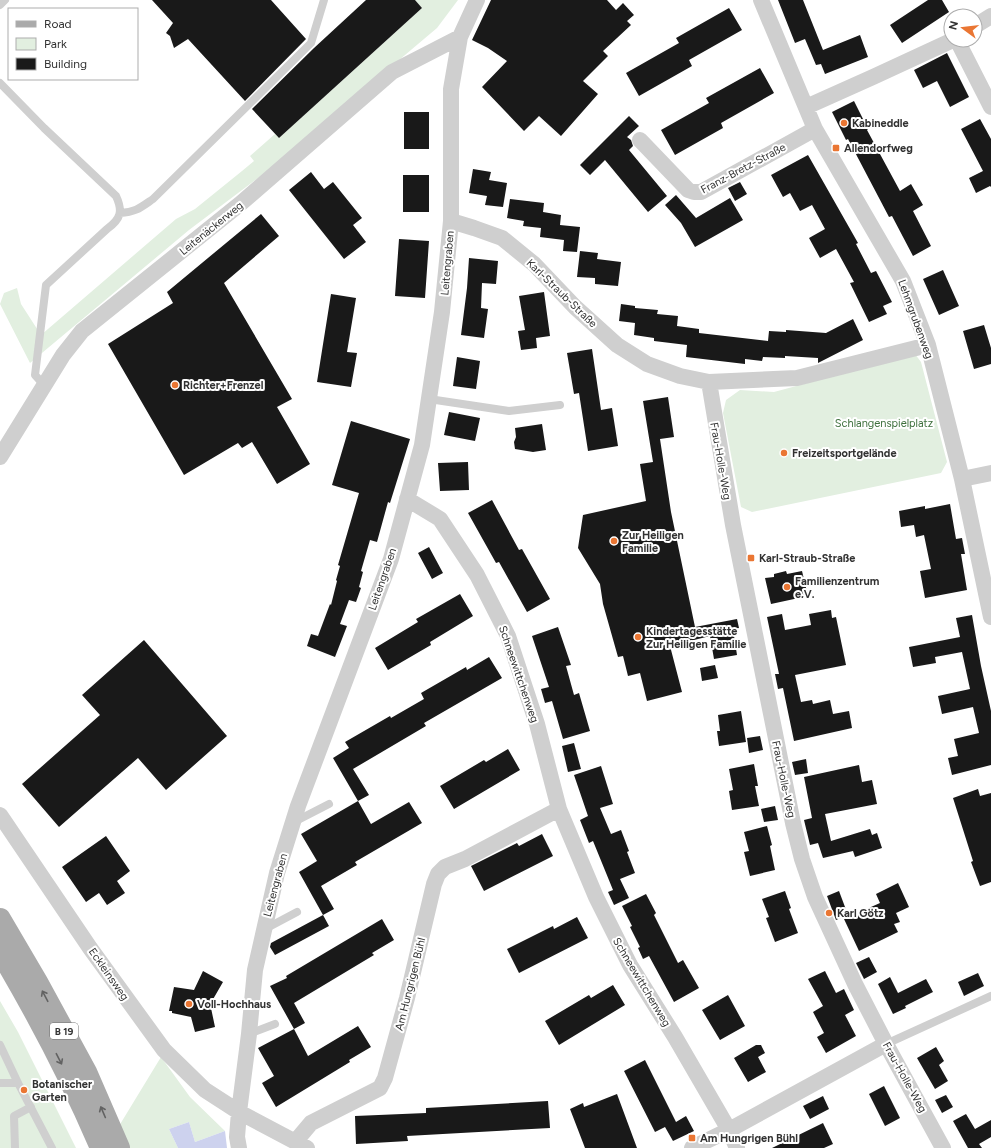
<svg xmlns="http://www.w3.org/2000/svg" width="991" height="1148" font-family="Figtree,sans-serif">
  <rect width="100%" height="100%" fill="#fff"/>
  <path fill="#e2efe0" d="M415,0H458L437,28L270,169L189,230L30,363L0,304L4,293L17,288L21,304L41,335L176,219L195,209L242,171L254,161L250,156L275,134L279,138L422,8Z
    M915,354L921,362L947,462L941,473L752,512L741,507L723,413L726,400L740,390L774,392Z
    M0,1001L18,1032L76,1148H0Z
    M161,1057L190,1097L225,1131L195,1142L189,1122L169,1129L178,1148H128L119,1126Z"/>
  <path fill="#cdd2ee" d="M189,1122L195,1142L225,1131L227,1148H178L169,1129Z"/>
  <path fill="#191919" d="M152,0H271L306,39L245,101L188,39L174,48L170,36L166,33L173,23Z
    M366,0H415L422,8L279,138L252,109L314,48Z
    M491,0H607L616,10L623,3L634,15L627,21L631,25L603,51L608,56L583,81L598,94L561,136L539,116L524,131L482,87L507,61L488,48L472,40Z
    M778,0H803L823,50L860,35L868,57L825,74L821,64L816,65L805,39L795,43Z
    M928,0H942L949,12L902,43L890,25Z
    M729,8L742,30L689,60L692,66L639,96L626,73L679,43L676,38Z
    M947,53L969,97L950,107L937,81L923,88L914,70Z
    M760,68L774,93L721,123L723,128L675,155L661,130L709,103L706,98Z
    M854,101L868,129L867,130L900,191L911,184L923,205L913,211L931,246L913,256L892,216L889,217L848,139L846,140L832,112Z
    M404,112H429V149H404Z
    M629,116L639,126L627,137L631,140L633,146L629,150L667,196L648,212L605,160L590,175L580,165Z
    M980,119L991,139V187L990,186L976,193L969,178L983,171L961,129Z
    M808,155L858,243L856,244L871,273L876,271L892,302L883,306L887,314L869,322L850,283L854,282L836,249L820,258L809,238L825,229L812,205L800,211L790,193L783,197L771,175Z
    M473,169L491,172L489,180L507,183L503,207L485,205L487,196L469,193Z
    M311,172L324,189L333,182L362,218L353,225L366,242L344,259L289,190Z
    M403,175H429V212H403Z
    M740,182L747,194L735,201L728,188Z
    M676,195L696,218L730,198L743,220L695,247L681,223L665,205Z
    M510,199L544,203L543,212L561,215L560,225L580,227L577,252L563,251L564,240L540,237L541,228L523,226L524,221L507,218Z
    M261,214L279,236L224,283L292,399L277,407L310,464L277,484L252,442L242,448L238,443L184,475L108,344L173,303L167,292Z
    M399,239L429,241L425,298L395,296Z
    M580,251L598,253L597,259L621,262L618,286L595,284V278L577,277Z
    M469,258L498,261L496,284L482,283L481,308L488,309L484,338L461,335L467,288Z
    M943,270L959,306L939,315L923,279Z
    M544,292L550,336L536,338L537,348L521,350L518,331L525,330L519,296Z
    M331,294L356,298L347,352L357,353L351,387L317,382Z
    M621,304L635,306V308L658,310L657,314L678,316L677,326L699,329V333L768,341L769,331L786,332V330L826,333L853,319L863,340L818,363V358L785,356V358L763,357L762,361L745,359V364L686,357L687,345L654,341V338L634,335L635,323L619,321Z
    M984,325L991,348V364L974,369L963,331Z
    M592,349L601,410L612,408L618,446L588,451L579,393L574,394L567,353Z
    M457,357L480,361L476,389L453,386Z
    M668,397L674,437L660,439L671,512L695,627L737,619L739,628L733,629L737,655L714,659L710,636L670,646L682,692L647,701L640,673L628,676L623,656L618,657L603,604L600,584L578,548L583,515L646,501L640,464L653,462L643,401Z
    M449,412L480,418L475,441L444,435Z
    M351,421L410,439L390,503L388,502L377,542L370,540L361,571L363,572L359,587L361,588L356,602L349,600L340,624L347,626L335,657L307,646L311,634L318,636L330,604L331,605L337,581L336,580L340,566L338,565L359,493L332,485Z
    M542,424L546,450L533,452L515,449L514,442L516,437L515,428Z
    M468,462L469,490L440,491L438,463Z
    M492,500L519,550L522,549L550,599L527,612L499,562L496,563L468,513Z
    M950,504L956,539L962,538L965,554H961L967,590L925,598L920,571L931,569L924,535L916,537L914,525L901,527L899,511L925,506V509Z
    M429,547L443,573L432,579L418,553Z
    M786,571L787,574L802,571L808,596L771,604L765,578L774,577V574Z
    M460,594L473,616L430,642L431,645L388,670L375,648L418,622L416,619Z
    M831,610L832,618L836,617L846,665L795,675L801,702L812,700L813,704L830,700L833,714L849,711L852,728L794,741L783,688L778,689L775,674H779L767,617L782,614L785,630L811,625L809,614Z
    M972,615L981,666L991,711V765L952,775L948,758L958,756L954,739L979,733L973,707L942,714L938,696L970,689L962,652L935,657L936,663L913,667L909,647L960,637L956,618Z
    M558,627L571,665L566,666L574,695L579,693L590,731L563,739L552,701L545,703L541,689L549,687L532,636Z
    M144,640L227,736L166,790L138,758L59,827L22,784L100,715L82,695Z
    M489,657L502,678L424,723L426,726L353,769L369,795L358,801L333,758L349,748L345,742L390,716L391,718L424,699L421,693L466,667L467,670Z
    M715,665L718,678L702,681L700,668Z
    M741,711L746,742L719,746L717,731H720L718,715Z
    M760,736L763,750L749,753L747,738Z
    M574,743L581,769L568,772L562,746Z
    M508,749L520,770L454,809L440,786L484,760L486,762Z
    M806,759L808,773L795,775L792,762Z
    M754,764L758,786H755L759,806L732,810L729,791L733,790L729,769Z
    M859,765L862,782L872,780L877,804L825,814L831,841L870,829L872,835L877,833L882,848L855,857L853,851L823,858L818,843L810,845L804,820L812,818L804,777Z
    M601,766L613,804L600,808L611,834L621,830L629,851L627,852L635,873L620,879L629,898L614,905L608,892L613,890L593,841L589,843L580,820L588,816L574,775Z
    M978,789L980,796L991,793V882L980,886L971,862L973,861L953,798Z
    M358,801L371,824L409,802L422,823L355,862L357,865L321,886L334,909L323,915L299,872L317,861L301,834Z
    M775,806L778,820L764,822L761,809Z
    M767,826L772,845L770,846L775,870L750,876L744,852L749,851L744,832Z
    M542,834L553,856L484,891L471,866L517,843L519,846Z
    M106,836L130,871L117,881L125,893L107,905L99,893L86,902L62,867Z
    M898,883L909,907L896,913L900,922L894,924L898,932L859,951L844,919L880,903L876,894Z
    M785,891L791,908L789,909L798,933L775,942L766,918L769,917L762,899Z
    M839,891L848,915L836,920L827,896Z
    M646,894L656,913L654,915L678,963L683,960L699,988L674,1002L649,956L643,959L638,948L640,947L630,927L632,926L622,906Z
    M323,915L329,926L275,955L270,947L271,943Z
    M577,917L588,938L519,973L507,949L553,926L554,929Z
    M382,919L394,940L372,953L374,955L294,1003L305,1023L294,1029L270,986L287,978L286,976Z
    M869,957L877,972L864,979L856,963Z
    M203,971L223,982L212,1001L211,1008L215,1027L195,1032L191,1017L172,1013V1011H169L174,987L194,990Z
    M825,971L836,993L844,989L854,1010L845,1015L856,1036L826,1053L817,1037L824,1033L813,1012L823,1006L808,979Z
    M978,973L984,986L964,996L958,982Z
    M890,977L898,993L926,979L933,992L905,1006L906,1008L893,1014L878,984Z
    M613,985L625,1005L559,1045L545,1021L589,995L591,998Z
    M728,995L745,1026L720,1040L702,1010Z
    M358,1026L371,1047L349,1060L350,1062L276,1107L262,1083L274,1076L258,1048L294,1029L308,1056Z
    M756,1045H761L765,1053L758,1057L766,1072L748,1082L734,1058Z
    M936,1047L944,1061L939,1065L948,1081L935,1089L917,1058Z
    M645,1060L676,1122L686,1116L694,1131L673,1141L665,1127L655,1132L624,1071Z
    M884,1086L900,1118L885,1126L869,1094Z
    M617,1094L637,1148H585L570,1109L583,1103L584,1107Z
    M946,1095L953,1107L942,1113L935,1100Z
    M823,1096L829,1109L810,1119L803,1106Z
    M548,1101L550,1128L407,1136L408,1141L356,1144L355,1116L426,1113V1108Z
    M966,1114L975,1129L991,1120V1137L979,1144L982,1148H968L953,1121Z
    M823,1123L833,1144L824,1148H772Z"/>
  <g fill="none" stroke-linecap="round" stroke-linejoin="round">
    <path stroke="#cfcfcf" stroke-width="8" d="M0,5L5,0
      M0,83L44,128L116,196C123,211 121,219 107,229L46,285L35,375L44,385
      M120,213C136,212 140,208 153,199L311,43L324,0
      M429,399L509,411L560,405
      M294,822L329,804
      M265,929L297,912
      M249,1034L275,1024
      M886,1044L991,996
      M0,1045L18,1083L52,1148
      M0,1083H18
      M15,1148L14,1116L31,1107"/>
    <path stroke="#cfcfcf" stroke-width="16" d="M761,0L815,129L903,281L928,345L962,479L991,617
      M975,26L991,16
      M957,40L991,107
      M806,107L873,77L953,40
      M640,140L688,190L694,192H701L815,129
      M451,221L474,228L502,238L534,264L575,307L617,345L647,364L680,376L709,382L797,378L928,345
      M709,382L733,525L793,823L802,859L815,897L855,984L886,1044L943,1148
      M0,457L63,355L82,331L240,204L392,72L460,37
      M962,479L991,473
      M407,499L440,519L477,575L508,636L537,724L559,809L596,897L630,965L675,1037L729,1130L737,1148
      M0,815L90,948L164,1050L205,1090L239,1112L307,1148
      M295,1142L311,1123L380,1088L385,1078L407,998L434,884L438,874L445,867L465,859L559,809
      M239,1148L237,1137L239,1112L249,1034L255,970L277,873L298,806L391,559L422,445L442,312L451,221V89L460,37L477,0
      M692,1148L729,1130L886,1044"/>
    <path stroke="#aaa" stroke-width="22" d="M0,919L37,982L86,1072L119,1148
      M0,951C38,1015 72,1080 101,1148"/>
  </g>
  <defs><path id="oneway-shaft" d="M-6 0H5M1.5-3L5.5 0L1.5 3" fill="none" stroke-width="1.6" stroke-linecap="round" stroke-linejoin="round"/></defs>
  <g stroke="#626262">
    <use href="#oneway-shaft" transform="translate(45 996) rotate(-118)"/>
    <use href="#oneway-shaft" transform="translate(59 1059) rotate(63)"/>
    <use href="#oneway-shaft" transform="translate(103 1112) rotate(-113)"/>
  </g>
  <g fill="#ea7633" stroke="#fff" stroke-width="1.5">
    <circle cx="844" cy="123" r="4"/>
    <rect x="832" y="144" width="8" height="8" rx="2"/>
    <circle cx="175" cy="385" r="4"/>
    <circle cx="784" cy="453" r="4"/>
    <circle cx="614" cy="541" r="4"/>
    <rect x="747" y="554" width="8" height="8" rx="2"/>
    <circle cx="787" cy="587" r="4"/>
    <circle cx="638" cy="637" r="4"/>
    <circle cx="829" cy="913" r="4"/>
    <circle cx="189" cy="1004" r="4"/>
    <circle cx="24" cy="1090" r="4"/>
    <rect x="688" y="1134" width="8" height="8" rx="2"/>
  </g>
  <g text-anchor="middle" stroke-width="4" stroke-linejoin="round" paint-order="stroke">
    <rect fill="#fff" stroke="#707070" stroke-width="1" x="50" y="1023" width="28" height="16" rx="3"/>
    <g font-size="10" font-weight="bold" fill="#323232">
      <text x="64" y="1035">B 19</text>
    </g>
    <g font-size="11" font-weight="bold" fill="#323232" stroke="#fff" text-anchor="start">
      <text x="852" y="127">Kabineddle</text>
      <text x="844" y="152">Allendorfweg</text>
      <text x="183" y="389">Richter+Frenzel</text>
      <text x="792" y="457">Freizeitsportgelände</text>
      <text x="622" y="539">Zur Heiligen<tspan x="622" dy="13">Familie</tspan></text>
      <text x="759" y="562">Karl-Straub-Straße</text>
      <text x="795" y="585">Familienzentrum<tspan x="795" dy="13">e.V.</tspan></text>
      <text x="646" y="635">Kindertagesstätte<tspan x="646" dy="13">Zur Heiligen Familie</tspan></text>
      <text x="837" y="917">Karl Götz</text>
      <text x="197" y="1008">Voll-Hochhaus</text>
      <text x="32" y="1088">Botanischer<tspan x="32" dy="13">Garten</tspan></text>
      <text x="700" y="1142">Am Hungrigen Bühl</text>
    </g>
    <g font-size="11" fill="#323232" stroke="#fff">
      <text transform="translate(743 168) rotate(-28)" y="4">Franz-Bretz-Straße</text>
      <text transform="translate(211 228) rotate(-39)" y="4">Leitenäckerweg</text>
      <text transform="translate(447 263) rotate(-85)" y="4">Leitengraben</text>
      <text transform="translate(562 293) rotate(44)" y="4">Karl-Straub-Straße</text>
      <text transform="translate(916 319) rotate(70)" y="4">Lehmgrubenweg</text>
      <text transform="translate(721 461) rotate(80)" y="4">Frau-Holle-Weg</text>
      <text transform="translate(382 579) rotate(-71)" y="4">Leitengraben</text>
      <text transform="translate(519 674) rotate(71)" y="4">Schneewittchenweg</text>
      <text transform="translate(784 779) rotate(78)" y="4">Frau-Holle-Weg</text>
      <text transform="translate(275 885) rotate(-75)" y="4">Leitengraben</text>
      <text transform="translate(109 974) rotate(55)" y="4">Eckleinsweg</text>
      <text transform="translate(642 982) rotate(59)" y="4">Schneewittchenweg</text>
      <text transform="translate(410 984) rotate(-76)" y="4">Am Hungrigen Bühl</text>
      <text transform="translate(905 1077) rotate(61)" y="4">Frau-Holle-Weg</text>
    </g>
    <g font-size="11" fill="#3e703d" stroke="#fff">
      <text x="884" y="427">Schlangenspielplatz</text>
    </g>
  </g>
  <rect x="8" y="8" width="130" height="72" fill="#ffffff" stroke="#adadad"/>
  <rect x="16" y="21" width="20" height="6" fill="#aaaaaa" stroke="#adadad"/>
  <text x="44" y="28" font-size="12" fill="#323232">Road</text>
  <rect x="16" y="38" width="20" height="12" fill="#e2efe0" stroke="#adadad"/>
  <text x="44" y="48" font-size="12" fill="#323232">Park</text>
  <rect x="16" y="58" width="20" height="12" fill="#191919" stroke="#adadad"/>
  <text x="44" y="68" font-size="12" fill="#323232">Building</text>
  <g transform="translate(963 28) rotate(285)"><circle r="19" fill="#ffffff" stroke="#adadad"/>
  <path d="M0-3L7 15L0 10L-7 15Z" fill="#ea7633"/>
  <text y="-6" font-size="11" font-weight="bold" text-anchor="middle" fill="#323232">N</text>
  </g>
</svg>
